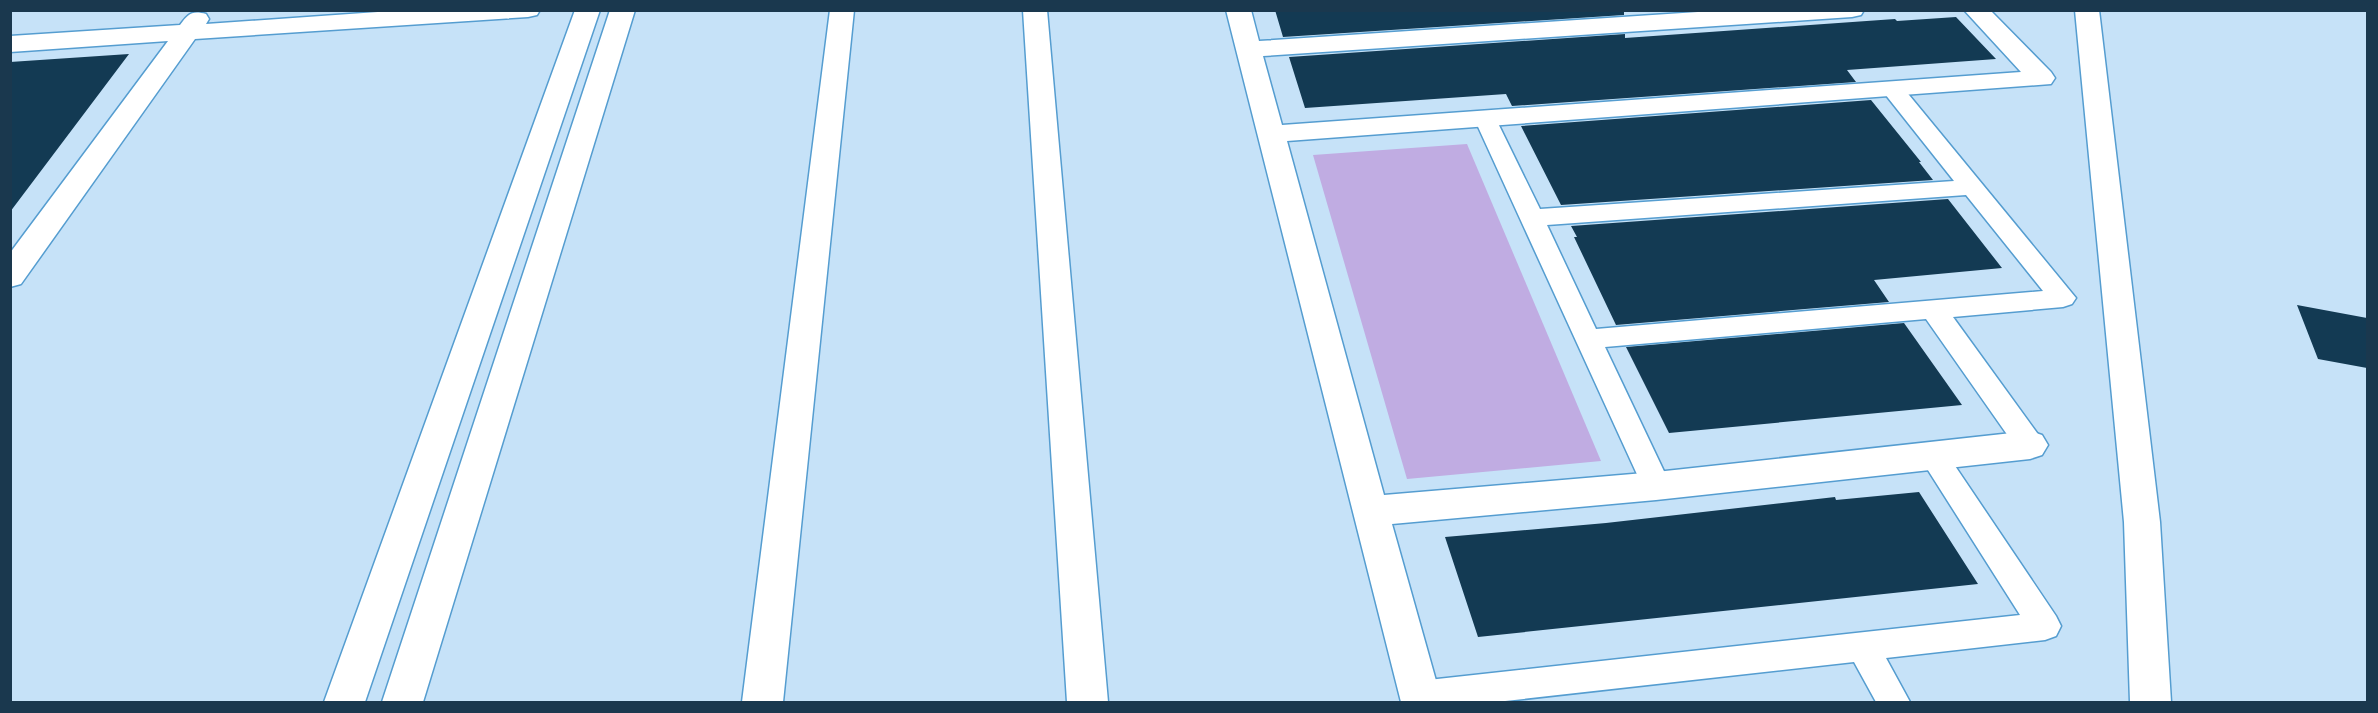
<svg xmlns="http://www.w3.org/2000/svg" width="2378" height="713" font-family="'Times New Roman',serif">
  <rect width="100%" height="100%" fill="#c6e2f8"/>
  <path fill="#c0ace2" d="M1467,144L1601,461L1407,479L1313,155Z"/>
  <path fill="#133a53" d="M1275,10H1624V15L1283,37Z
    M1956,17L1996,59L1847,70L1856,82L1512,106L1506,94L1305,108L1289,57L1625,34V38L1895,19L1897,21Z
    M129,54L10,212V62Z
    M1871,100L1921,162H1919L1933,180L1561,205L1521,126Z
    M1948,199L2002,268L1874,280L1889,302L1616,325L1574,237H1577L1571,226Z
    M2297,305L2367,318V368L2318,359Z
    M1904,323L1962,405L1669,433L1626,347Z
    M1919,492L1978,584L1478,637L1445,537L1606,523L1835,497L1836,500Z"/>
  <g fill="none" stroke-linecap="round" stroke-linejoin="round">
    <g stroke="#559dd0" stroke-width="3">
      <path id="service" d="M1892,82L1900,84L2076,298L2072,304L2063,307L1953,317L2040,437L2044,445L2040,453L2030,456L2020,453L1926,319L1605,347L1671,486L1666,494L1656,498L1646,494L1474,118L1477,113L1485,111L1493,113L1540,209L1954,181L1881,89L1884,84ZM1966,195L2043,291L1596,329L1547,225Z
        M1933,445L1943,448L2056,616L2061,626L2056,636L2045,640L1886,658L1910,702H1876L1854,662L1496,702H1405L1402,696L1407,685L1419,681L2020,615L1919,456L1923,448Z"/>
    </g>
    <g stroke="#559dd0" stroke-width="3">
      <path id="minor" d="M406,10H540L537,15L528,17L195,39L21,284L10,287V253L168,41L10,52V36L180,25C188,14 192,10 206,14L209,19L206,24Z
        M575,10H600L365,702H324Z
        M610,10H635L423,702H382Z
        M830,10H854L783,702H742Z
        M1023,10H1047L1108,702H1067Z
        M1226,10H1251L1259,41L1728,10H1864L1861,15L1852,17L1263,56L1282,125L2021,72L1964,10H1990L2051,72L2055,78L2051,84L1287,141L1384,495L1656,472L2030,431L2042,435L2048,445L2042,455L2030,459L1656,500L1392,524L1442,702H1401Z"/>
    </g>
    <g stroke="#559dd0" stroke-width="3">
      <path id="tertiary" d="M2075,10H2099L2160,522L2171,702H2130L2124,522Z"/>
    </g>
    <use href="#service" fill="#fff" fill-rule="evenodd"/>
    <use href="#minor" fill="#fff" fill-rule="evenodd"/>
    <use href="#tertiary" fill="#fff" fill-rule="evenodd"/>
  </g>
  <rect width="2378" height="713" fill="none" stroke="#1a384e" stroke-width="24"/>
</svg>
